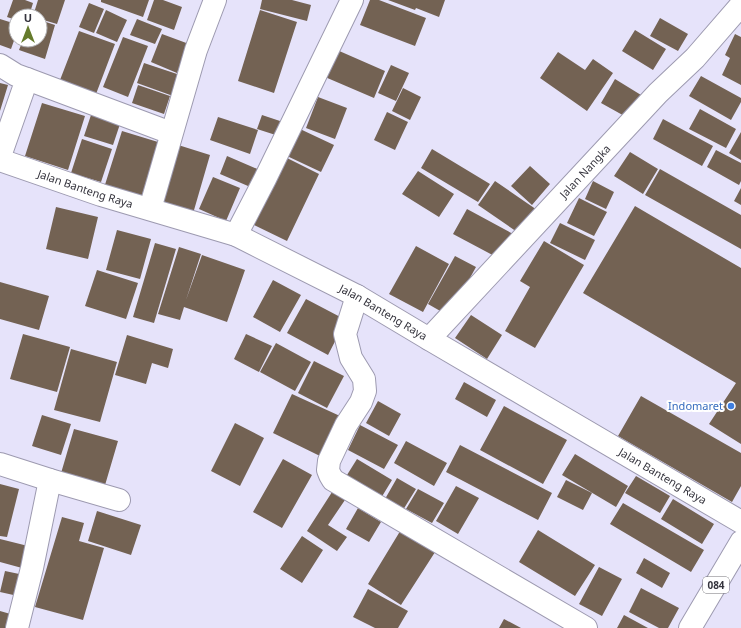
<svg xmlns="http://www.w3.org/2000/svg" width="741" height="628" font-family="'Noto Sans',sans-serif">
  <rect width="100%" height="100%" fill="#e6e3fa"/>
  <path fill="#736253" d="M13,0H25L33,3L29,16H16V20L7,17Z
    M38,0H65L57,24L40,19V16H33Z
    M101,0H149L143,17L101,2Z
    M154,0H163L182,7L174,30L147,20Z
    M262,0H292L311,5L307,21L260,9Z
    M370,0H379L426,18L415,46L360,25Z
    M388,0H445L439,17L416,8L415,10Z
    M89,3L104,9L94,33L79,27Z
    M106,10L127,20L117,42L96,33Z
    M260,10L297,22L274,93L238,81Z
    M660,18L688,34L678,51L650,36Z
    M0,19L16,24V35L11,49L0,45Z
    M137,19L162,29L155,44L130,35Z
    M40,20L55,25L45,59L19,50L23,40H40Z
    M635,30L666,49L653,70L622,51Z
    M79,31L115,44L96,94L60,80Z
    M162,34L189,44L177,73L151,62Z
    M735,34L741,37V85L722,75L730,58L725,55Z
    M123,37L148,46L128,97L103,87Z
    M337,50L385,71L374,98L325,77Z
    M558,52L585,70L593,59L613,73L587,111L540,78Z
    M144,63L180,75L173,96L137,83Z
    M391,65L409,73L396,101L378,93Z
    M701,76L741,98V102L731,120L689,96Z
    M615,79L641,95L628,118L601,103Z
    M0,83L8,85L0,111Z
    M138,85L170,96L164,114L132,103Z
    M403,88L421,97L410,120L392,111Z
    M318,97L347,108L335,139L306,128Z
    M42,103L85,116L68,170L25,156Z
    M700,109L736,129L726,148L689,129Z
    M387,112L408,122L395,150L374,140Z
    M91,115L120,124L113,145L84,136Z
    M262,115L289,124L285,138L257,129Z
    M218,117L258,130L250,154L210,140Z
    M663,119L713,146L702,166L653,139Z
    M300,129L334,145L321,172L287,156Z
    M122,131L158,142L140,202L103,191Z
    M741,132V160L729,153Z
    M82,139L112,149L101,182L71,173Z
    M175,144L210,155L192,217L156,206Z
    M432,149L490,184L478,202L421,168Z
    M716,150L741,163V181L739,185L707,167Z
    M630,152L658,169L643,194L614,176Z
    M227,156L262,171L255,189L220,174Z
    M287,158L319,174L287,241L254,225Z
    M530,166L550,184L532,205L511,186Z
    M660,169L741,215V249L645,195Z
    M418,171L454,194L439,217L402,194Z
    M213,177L240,188L226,221L199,209Z
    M495,181L540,212L523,236L478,205Z
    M593,181L614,192L606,209L585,199Z
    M741,188V205L734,201Z
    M579,198L607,212L594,236L567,223Z
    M635,206L741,268V444L709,424L736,383L583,293Z
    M56,207L98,217L88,259L46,249Z
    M467,209L513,234L500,259L453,234Z
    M560,223L595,240L585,260L550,243Z
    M117,230L151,239L140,279L106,270Z
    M544,241L584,265L535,348L505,331L530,287L520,281Z
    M155,243L176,249L154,323L133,317Z
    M416,246L449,264L423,312L389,294Z
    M179,247L201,254L186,300L202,255L245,270L227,322L184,307L180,320L158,314Z
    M455,256L476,267L449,316L428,304Z
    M97,270L138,283L126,319L85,306Z
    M273,280L301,295L280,332L253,317Z
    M0,282L49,296L39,330L0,319Z
    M306,299L346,320L328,355L287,333Z
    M471,315L502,335L487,359L455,338Z
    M23,334L70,347L57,392L10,379Z
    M246,334L272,346L259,372L234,359Z
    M127,335L173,349L168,368L152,363L146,384L115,375Z
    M276,343L311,362L295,391L260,372Z
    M71,349L117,362L100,422L54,410Z
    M314,361L344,376L327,408L298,393Z
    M464,382L496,400L487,417L455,399Z
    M292,394L340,416L320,456L273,433Z
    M641,396L741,453V486L732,502L618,436Z
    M378,401L401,414L389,436L366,423Z
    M504,406L567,440L543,484L480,450Z
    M42,415L71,424L61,455L32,446Z
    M235,423L264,438L240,486L211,471Z
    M360,425L398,445L384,469L348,450Z
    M74,429L118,441L103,492L59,480Z
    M406,441L447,463L434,486L394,463Z
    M460,445L552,493L538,520L446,472Z
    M575,454L628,486L616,507L562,475Z
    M283,459L312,475L282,528L253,512Z
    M357,459L392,480L378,503L342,483Z
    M636,476L670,496L660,513L625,493Z
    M397,478L416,489L403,510L385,499Z
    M566,480L592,493L583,510L557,497Z
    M0,484L19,489L7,537L0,536Z
    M456,486L479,498L458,534L436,521Z
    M334,489L347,497L328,525L347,537L337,551L307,531Z
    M418,489L444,503L432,523L406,509Z
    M673,499L714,524L702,544L661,519Z
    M623,503L704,550L691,572L610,524Z
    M358,508L381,522L369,542L346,529Z
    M97,511L141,525L131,555L88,541Z
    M62,517L84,523L79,541L104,548L83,620L35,607Z
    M402,528L437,549L401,605L368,584Z
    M538,530L595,565L575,596L519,562Z
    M302,536L323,550L302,583L280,569Z
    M0,539L28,546L22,568L0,562Z
    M644,558L670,573L662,588L636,573Z
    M599,567L622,579L602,616L579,604Z
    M5,571L24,575L18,596L0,592Z
    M641,588L679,608L668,628H659L629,612Z
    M368,589L408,611L398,628H375L353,617Z
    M0,611L14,615L11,628H0Z
    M624,615L648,628H617Z
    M504,619L521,628H499Z"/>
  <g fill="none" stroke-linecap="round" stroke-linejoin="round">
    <g stroke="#9d9ab0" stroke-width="24">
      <g id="minor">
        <path d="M0,65L16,75L27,79L0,156"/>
        <path d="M27,79L171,133"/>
        <path id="s1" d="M0,160L101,195L236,235L357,296L429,339L741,522"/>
        <path d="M150,209L196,50L215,0"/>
        <path d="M236,235L265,179L352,0"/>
        <path d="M357,296L345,334L351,358L364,379L365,391L361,402L346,425L329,461L328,470L330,475L333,480L586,628"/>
        <path id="s2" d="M429,339L658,93L695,58L741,5"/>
        <path d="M0,464L50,480L119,500"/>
        <path d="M17,628L32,568L50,480"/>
      </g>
    </g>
    <g stroke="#9d9ab0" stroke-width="24">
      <path id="major" d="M690,628L741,542"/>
    </g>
    <use href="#minor" stroke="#fff" stroke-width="22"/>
    <use href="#major" stroke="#fff" stroke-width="22"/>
  </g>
  <circle fill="#3f7fe0" stroke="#fff" stroke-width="1.5" cx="731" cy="406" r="4"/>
  <g text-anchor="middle" stroke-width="4" stroke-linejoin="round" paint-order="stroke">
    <rect fill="#fff" stroke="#727177" stroke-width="1" x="703" y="577" width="26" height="16" rx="3"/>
    <g font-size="10" font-weight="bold" fill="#35343d">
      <text x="716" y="589">084</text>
    </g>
    <g font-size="11" fill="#35343d" stroke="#fff">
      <text dy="4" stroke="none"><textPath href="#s2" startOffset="229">Jalan Nangka</textPath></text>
      <text dy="4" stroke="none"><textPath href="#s1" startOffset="90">Jalan Banteng Raya</textPath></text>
      <text dy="4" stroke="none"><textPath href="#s1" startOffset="414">Jalan Banteng Raya</textPath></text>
      <text dy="4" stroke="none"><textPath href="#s1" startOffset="738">Jalan Banteng Raya</textPath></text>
    </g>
    <g font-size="11" fill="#366cbe" stroke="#fff" text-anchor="end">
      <text x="723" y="410">Indomaret</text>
    </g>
  </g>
  <g transform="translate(28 28)"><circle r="19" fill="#ffffff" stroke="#aeaeb1"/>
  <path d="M0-3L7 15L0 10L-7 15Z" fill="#657b2c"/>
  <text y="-6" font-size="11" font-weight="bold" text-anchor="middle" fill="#35343d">U</text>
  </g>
</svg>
